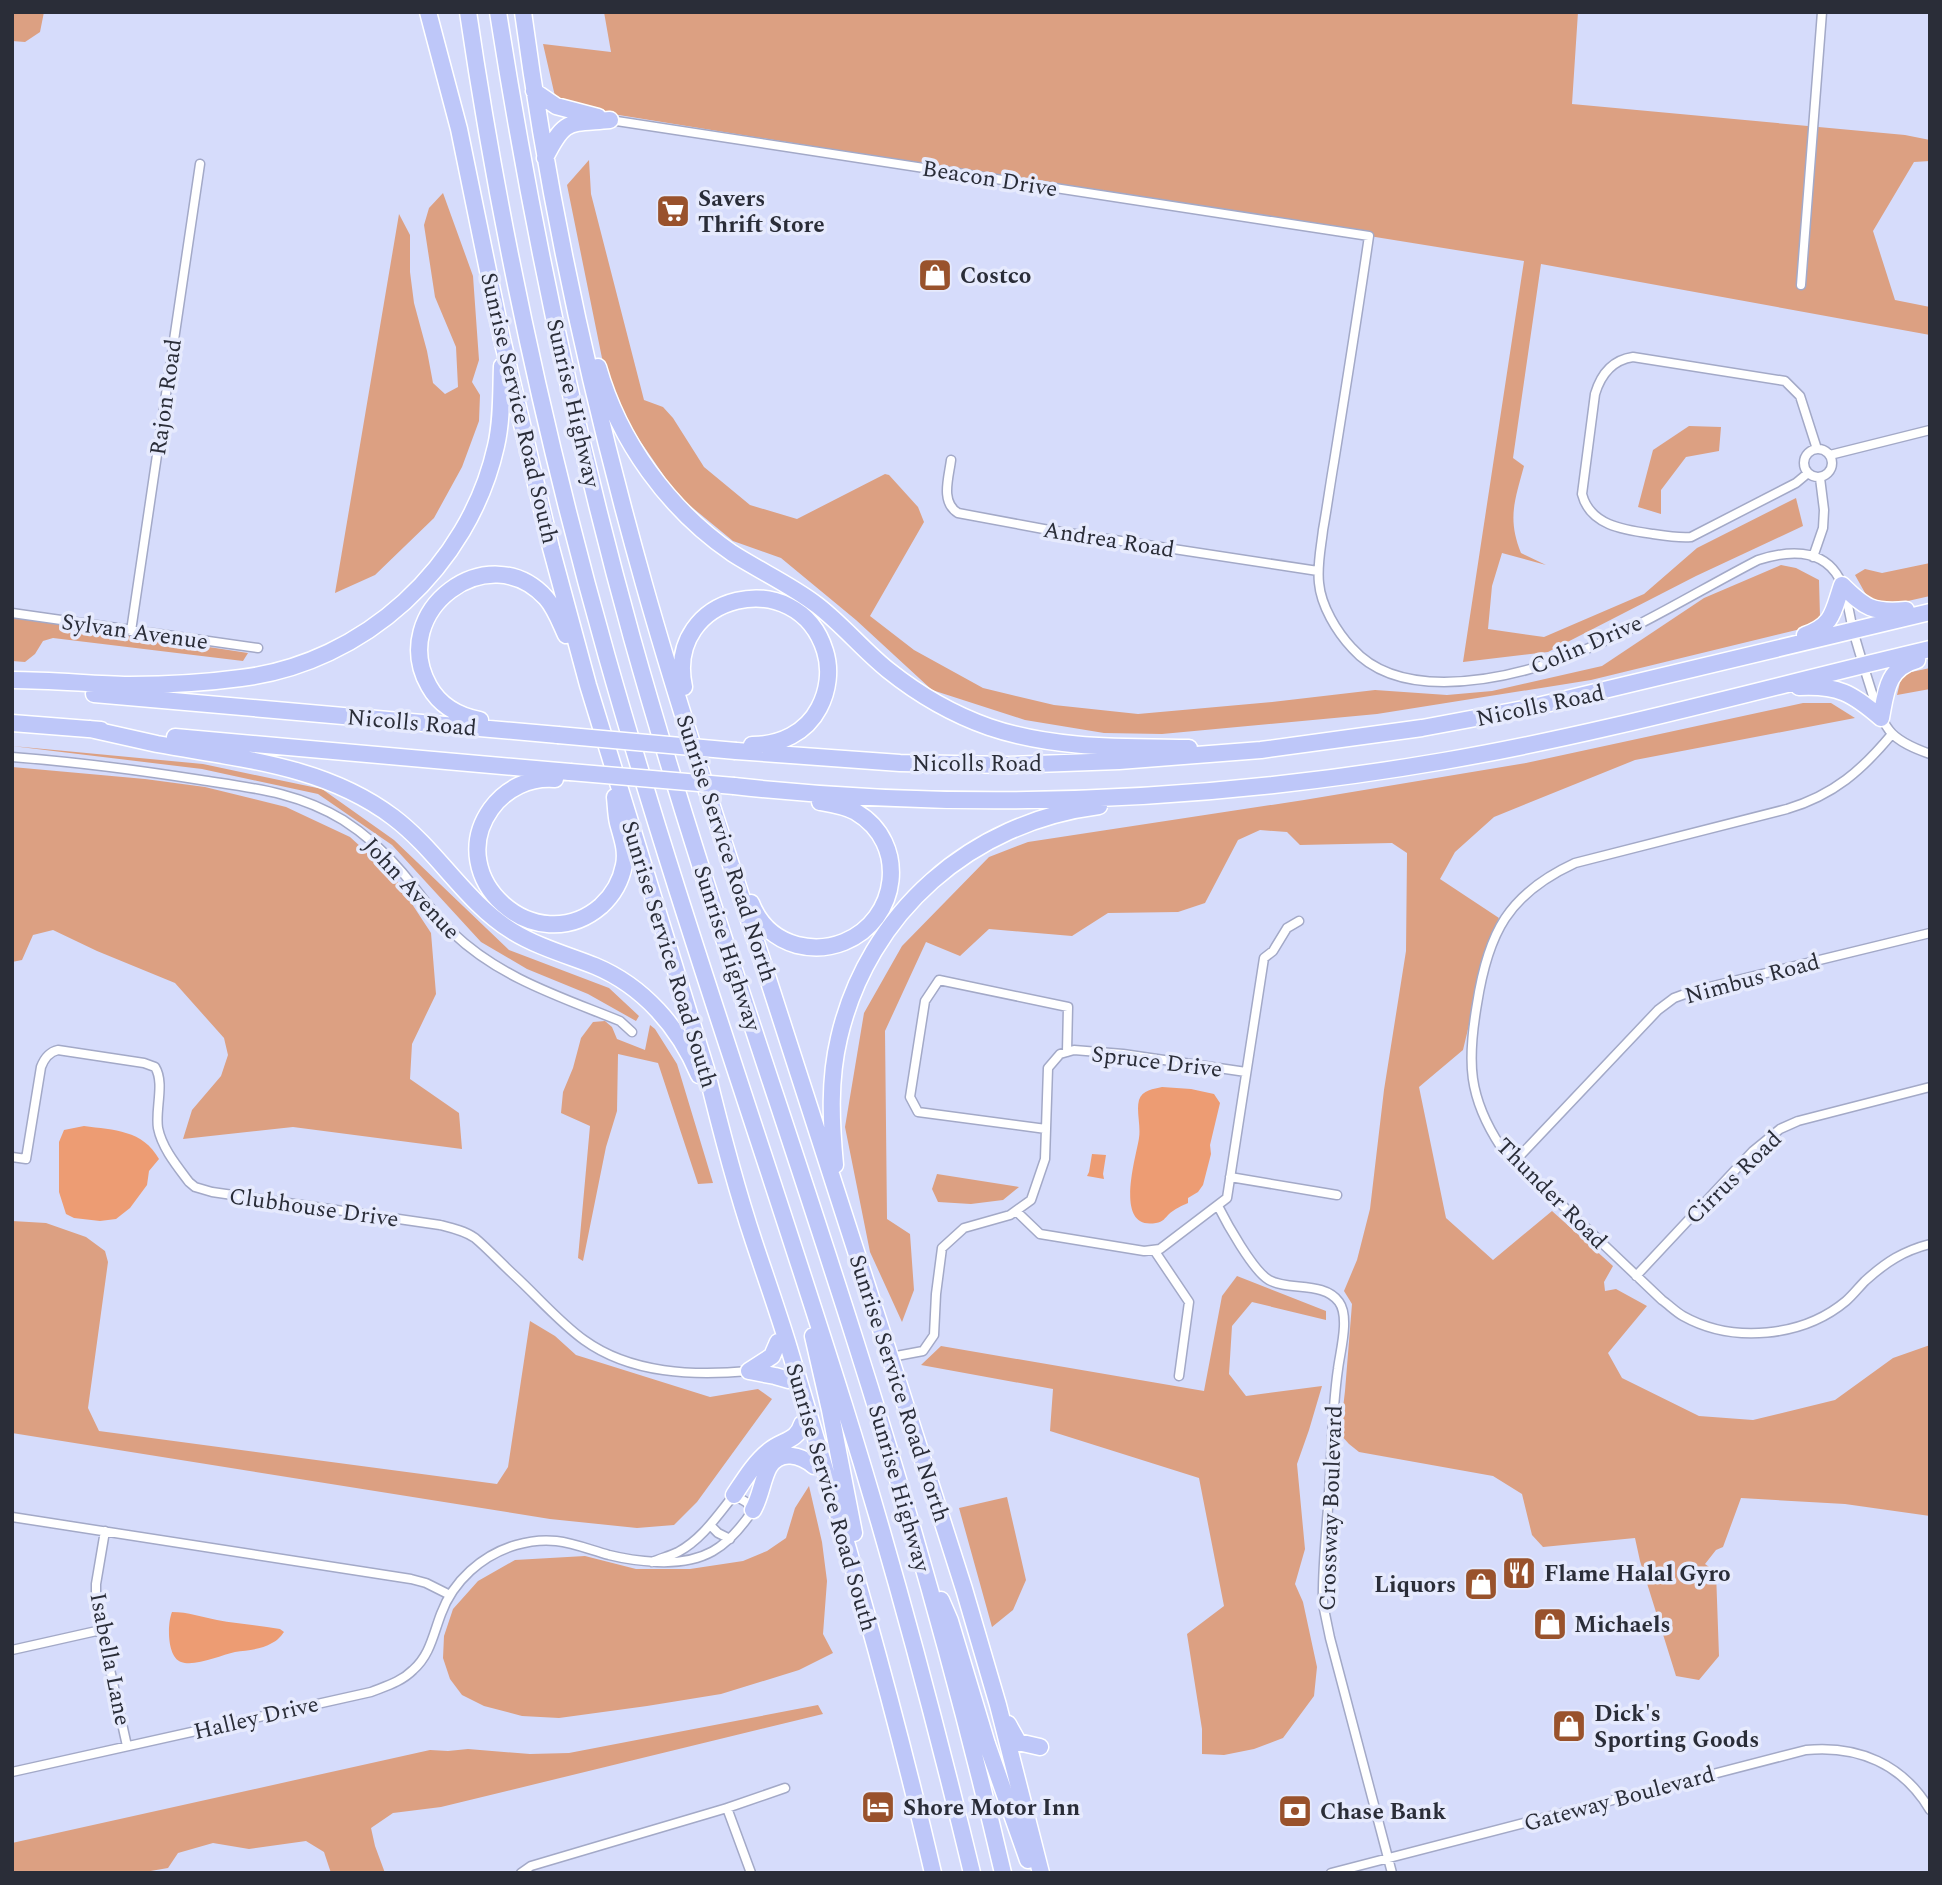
<svg xmlns="http://www.w3.org/2000/svg" width="1942" height="1885" font-family="Spectral,serif">
  <rect width="100%" height="100%" fill="#d6dcfb"/>
  <path fill="#dca082" d="M12,12H44L40,32L25,42L12,41Z
    M604,12H1578L1572,104L1905,135L1930,140V161L1914,162L1873,231L1895,300L1930,307V335L1541,264L1513,458L1524,466C1515,500 1507,518 1521,553L1546,565L1502,553L1492,586L1488,629L1544,637L1644,594L1697,548L1796,498L1803,526L1696,576L1548,652L1463,662L1524,261L557,105L543,44L611,52Z
    M589,160L591,194L644,400L663,407L673,418L704,467L750,505L797,519L885,474L889,475L918,507L924,522L870,616L914,650L983,688L1054,705L1138,714L1272,702L1375,690L1447,695L1492,691L1602,666L1704,598L1781,565L1796,568L1819,580L1820,617L1809,627L1591,680L1377,714L1162,734L1104,733L1025,720L932,690L856,620L781,558L733,541L677,495L630,426L603,363L567,185Z
    M443,193L473,276L479,360L472,382L480,395L479,421L462,467L434,518L375,575L335,593L399,214L410,235V272L414,303L427,351L433,383L445,394L458,387L456,347L435,297L424,225L429,208Z
    M1689,426L1721,427L1719,451L1686,457L1661,490V514L1638,507L1653,450Z
    M1930,563V596L1899,603L1869,600L1855,575L1865,569L1882,573Z
    M12,617L248,653L243,661L53,638L43,641L35,654L25,662L12,661Z
    M1930,668V689L1897,695L1902,674Z
    M1803,703H1831L1855,718L1635,760L1494,817L1455,852L1440,879L1499,918L1490,937L1463,1050L1419,1087L1446,1218L1493,1260L1552,1211L1613,1266L1604,1282L1605,1291L1616,1289L1647,1306L1608,1353L1622,1378L1699,1416L1753,1420L1835,1400L1893,1358L1930,1345V1516L1845,1504L1741,1498L1723,1547L1716,1550L1705,1564L1716,1572L1719,1656L1699,1680L1676,1676L1640,1561L1635,1538L1543,1547L1532,1535L1522,1494L1493,1476L1359,1452L1349,1444L1340,1434L1345,1391L1352,1304L1344,1291L1357,1260L1370,1209L1384,1090L1406,951L1407,853L1392,843L1300,845L1287,832L1260,830L1238,840L1205,903L1178,912L1108,913L1072,936L989,929L960,956L926,942L885,1031L887,1219L910,1234L914,1290L902,1322L870,1252L845,1127L864,1013L902,946L989,857L1028,842L1304,800L1526,763Z
    M12,746L203,764L322,789L394,840L509,950L609,988L639,1016L636,1021L588,994L527,969L481,942L392,845L318,794L202,769Z
    M12,767L145,779L205,787L286,807L350,837L395,878L431,933L436,994L412,1044L410,1079L459,1113L462,1149L293,1127L183,1139L192,1110L221,1076L228,1055L224,1038L175,983L97,951L53,930L33,935L22,960L12,962Z
    M605,1021L612,1027L617,1039L645,1050L650,1025L655,1029L677,1064L713,1183L698,1184L658,1063L618,1054L617,1111L606,1147L583,1261L578,1258L590,1126L561,1113L563,1092L573,1068L581,1038L593,1022Z
    M937,1174L1019,1187L1003,1200L971,1204L938,1202L932,1189Z
    M12,1221L46,1223L86,1237L105,1251L108,1262L88,1408L99,1431L497,1484L508,1467L530,1321L555,1336L576,1355L710,1397L758,1389L772,1399L697,1502L674,1525L637,1528L550,1519L12,1433Z
    M1237,1276L1326,1311V1320L1252,1302L1232,1326L1229,1374L1246,1396L1322,1386L1309,1430L1297,1464L1305,1549L1295,1584L1303,1602L1317,1667L1314,1696L1283,1738L1254,1749L1224,1755L1202,1754V1729L1187,1634L1224,1606L1199,1478L1050,1431L1053,1389L921,1365L941,1346L1204,1391L1222,1296Z
    M809,1486L822,1542L827,1581L823,1634L833,1653L799,1670L721,1694L647,1706L559,1718L522,1716L484,1706L462,1695L450,1679L443,1658L444,1636L453,1609L478,1581L515,1560L585,1556L636,1569H690L743,1561L767,1551L786,1538L795,1508Z
    M1007,1497L1026,1580L1013,1610L992,1627L959,1508Z
    M818,1705L823,1714L441,1807L393,1813L371,1828L375,1846L385,1873H331L324,1852L306,1841L249,1849L213,1843L178,1853L168,1868L139,1873H12V1843L430,1750L448,1751L468,1749L530,1754L569,1753Z"/>
  <path fill="#ed9c73" d="M1162,1087L1191,1089L1214,1094L1220,1103L1210,1145L1211,1154L1203,1185L1198,1192L1188,1198V1203C1183,1205 1173,1210 1169,1214C1165,1218 1163,1222 1156,1223C1113,1231 1136,1158 1139,1138C1141,1126 1136,1111 1139,1100C1142,1090 1154,1089 1162,1087Z
    M84,1126C114,1130 143,1130 159,1159L149,1171L147,1185L130,1208L116,1219L100,1221L74,1218L66,1214L59,1192V1142L64,1130Z
    M1092,1154L1106,1155L1103,1174L1104,1179L1087,1176L1089,1172Z
    M172,1612C188,1612 202,1617 217,1620C238,1624 259,1625 280,1629L284,1632C281,1636 277,1641 272,1643C261,1650 247,1650 235,1652C221,1655 195,1667 181,1662C167,1657 167,1624 172,1612Z"/>
  <g fill="none" stroke-linecap="round" stroke-linejoin="round">
    <g stroke="#a3a9c7" stroke-width="11">
      <path id="street" d="M610,120L1369,236C1358,312 1346,387 1334,462C1330,485 1327,508 1323,530C1321,548 1317,565 1319,583C1321,606 1337,632 1352,648C1375,674 1411,682 1444,682C1560,681 1659,611 1758,560C1786,551 1822,547 1839,578C1847,593 1849,613 1853,630C1859,652 1866,674 1873,696C1878,707 1881,720 1889,730C1898,742 1916,749 1930,754
        M1801,285L1822,12
        M1804 463a14 14 0 1 1 28 0a14 14 0 1 1-28 0Z
        M1830,455L1930,430
        M951,460C949,477 940,502 958,513L1049,530L1318,571
        M1808,473L1796,483L1691,537C1678,538 1666,536 1653,534C1625,530 1590,526 1582,494L1595,394C1601,374 1612,360 1633,357L1785,381L1800,396L1817,449
        M1813,557L1823,528L1824,510L1820,478
        M12,613L258,648
        M131,631L200,164
        M1892,734C1862,770 1834,795 1787,809L1575,863C1508,894 1488,933 1477,1004C1467,1062 1468,1097 1501,1147L1662,1300C1669,1305 1676,1312 1683,1316C1733,1344 1803,1337 1846,1301C1853,1295 1859,1287 1865,1281C1886,1262 1903,1251 1930,1244
        M12,757C76,762 138,770 201,780C253,788 297,792 343,820C365,834 385,852 402,872C419,892 434,915 453,933C500,978 561,997 620,1021L632,1032
        M1046,1129L918,1112L910,1097L925,1001L939,980L1068,1007L1067,1052
        M12,1157L26,1159L41,1067C44,1059 49,1052 58,1050L144,1063L155,1067C165,1083 155,1109 158,1128C162,1148 177,1166 189,1182L195,1187L212,1192L440,1225C452,1228 465,1231 475,1238C488,1249 501,1263 514,1275C537,1296 559,1322 584,1340C631,1374 694,1376 749,1371
        M1515,1161L1658,1010L1674,998L1693,991L1930,933
        M1230,1177L1337,1195
        M1218,1206C1226,1222 1253,1271 1269,1280C1289,1291 1324,1281 1339,1302C1350,1317 1340,1352 1338,1369C1332,1410 1332,1451 1329,1492C1327,1529 1322,1567 1323,1604L1330,1638L1392,1873
        M1016,1211L1040,1234L1144,1251L1160,1249L1227,1198L1264,958L1273,951L1287,928L1299,921
        M1154,1250L1189,1302L1179,1376
        M1636,1276L1753,1151L1780,1129L1798,1121L1930,1087
        M891,1357L923,1351L934,1335L936,1294L942,1248L964,1228L1010,1215L1031,1200L1045,1159L1048,1068L1060,1054L1074,1050L1123,1054L1246,1072
        M12,1517L411,1579L426,1583L450,1595
        M710,1525L718,1533L730,1539
        M105,1531L96,1584V1597L99,1620L127,1746
        M12,1650L101,1630
        M12,1772L371,1692C386,1686 401,1682 413,1670C430,1655 433,1635 441,1614C453,1581 482,1555 516,1545C554,1534 574,1545 609,1555C625,1559 640,1561 657,1562C703,1564 727,1549 753,1510L746,1502L734,1495C717,1516 702,1539 678,1552C670,1556 661,1558 652,1562
        M727,1808L751,1873
        M521,1873L531,1866L727,1808L785,1788
        M1331,1873L1806,1750C1858,1745 1903,1764 1930,1810"/>
    </g>
    <g stroke="#fff" stroke-width="19">
      <path id="highway" d="M428,12L459,129L502,339L551,548L588,685L706,1069C720,1127 735,1185 754,1242C766,1278 778,1312 789,1348C841,1522 892,1696 933,1873
        M468,12C500,230 547,445 607,657C678,908 766,1155 844,1405C892,1559 934,1716 972,1873
        M498,12C531,223 575,432 632,638C698,874 781,1106 855,1340C911,1516 961,1694 1003,1873
        M523,12C549,206 591,396 644,584C679,708 720,831 760,954C828,1165 897,1377 964,1589L998,1705L1041,1873
        M534,91L556,106L598,117
        M545,158C565,118 568,124 610,120
        M598,367C619,441 668,509 732,553C760,571 791,585 817,605C843,625 863,650 888,670C918,694 952,714 989,727C1053,749 1122,747 1189,748
        M1805,635C1834,625 1833,611 1842,585C1865,608 1873,613 1906,610
        M12,680C51,680 90,684 129,685C167,685 204,683 241,678C364,663 469,567 496,446C502,420 501,393 502,366
        M684,687C664,593 798,563 825,651C831,670 828,691 819,708C806,733 780,745 752,745
        M1799,687C1838,685 1852,693 1881,718
        M94,694L558,735
        M1881,718C1886,691 1887,668 1917,660
        M480,720C459,716 440,706 429,686C387,611 489,535 546,598C555,608 560,622 566,635
        M12,723L101,730
        M90,729C112,734 134,739 157,744C239,759 324,765 393,817C438,851 465,902 512,931C538,947 567,955 595,966C643,986 679,1027 699,1075
        M175,737L570,772
        M736,751L900,763L1009,765L1119,761L1261,750L1422,728L1529,708L1930,612
        M555,779C530,777 506,788 491,809C442,878 536,962 601,906C613,895 621,881 624,865C627,850 622,838 618,823C616,815 616,806 615,797
        M734,786C969,812 1211,801 1444,761C1607,733 1768,687 1930,649
        M751,903C759,924 775,939 797,945C813,949 829,948 844,942C899,920 909,843 856,812C845,806 832,804 820,802
        M835,1165C831,1122 829,1080 839,1038C868,912 972,822 1099,806
        M813,1336L830,1410L854,1533
        M749,1371L772,1356L778,1342
        M749,1371L775,1376L789,1380
        M734,1495C744,1480 754,1463 769,1451C781,1440 797,1442 802,1424
        M753,1510C761,1496 762,1480 769,1467C780,1449 801,1455 814,1466
        M941,1600L950,1621L987,1744L1028,1860
        M1008,1724L1018,1742L1040,1747"/>
    </g>
    <use href="#street" stroke="#fff" stroke-width="8"/>
    <use href="#highway" stroke="#bec7f9" stroke-width="16"/>
    <g stroke="#fff" stroke-width="19" stroke-linecap="butt">
      <path id="highway-bridge" d="M558,735L736,751
        M570,772L734,786"/>
    </g>
    <use href="#highway-bridge" stroke="#bec7f9" stroke-width="16"/>
  </g>
  <defs>
    <g id="supermarket-square" transform="scale(1.75)"><rect x="-9" y="-9" width="18" height="18" rx="4" fill="#99522c" stroke="#e6eafd"/><path d="M-6-5.5h2.5l.6 2H6L4.5 2H-2.5L-4.4-4H-6ZM-1.5 3.2a1.3 1.3 0 1 0 .1 0ZM3 3.2a1.3 1.3 0 1 0 .1 0Z" fill="#fff"/></g>
    <g id="shop-square" transform="scale(1.75)"><rect x="-9" y="-9" width="18" height="18" rx="4" fill="#99522c" stroke="#e6eafd"/><path d="M-5-2.5h2.3a2.7 3.5 0 0 1 5.4 0H5L5.5 6h-11ZM-1.5-2.5h3a1.5 2.3 0 0 0-3 0Z" fill="#fff"/></g>
    <g id="restaurant-square" transform="scale(1.75)"><rect x="-9" y="-9" width="18" height="18" rx="4" fill="#99522c" stroke="#e6eafd"/><path d="M-5-6h1v4h1v-4h1v4h1v-4h1v5L-1.5 .5V6h-2V.5L-5-1ZM5-6V6H3V1.5H1.5Q1.5-4 5-6Z" fill="#fff"/></g>
    <g id="hotel-square" transform="scale(1.75)"><rect x="-9" y="-9" width="18" height="18" rx="4" fill="#99522c" stroke="#e6eafd"/><path d="M-6-4.5h1.5V1H6V5H4.5V3h-9V5H-6ZM-4 0a1.8 1.8 0 1 1 3.6 0ZM.5 0V-2.5h3Q6-2.5 6 0Z" fill="#fff"/></g>
    <g id="bank-square" transform="scale(1.75)"><rect x="-9" y="-9" width="18" height="18" rx="4" fill="#99522c" stroke="#e6eafd"/><path d="M-6-4H6V4H-6ZM0-2.3a2.3 2.3 0 1 0 0 4.6a2.3 2.3 0 1 0 0-4.6Z" fill="#fff"/></g>
  </defs>
  <g fill-rule="evenodd">
    <use href="#supermarket-square" x="673" y="211"/>
    <use href="#shop-square" x="935" y="275"/>
    <use href="#restaurant-square" x="1519" y="1573"/>
    <use href="#shop-square" x="1481" y="1584"/>
    <use href="#shop-square" x="1550" y="1624"/>
    <use href="#shop-square" x="1569" y="1726"/>
    <use href="#hotel-square" x="878" y="1807"/>
    <use href="#bank-square" x="1295" y="1811"/>
  </g>
  <g text-anchor="middle" stroke-width="7" stroke-linejoin="round" paint-order="stroke">
    <g font-size="23" fill="#2a2d38" stroke="#e6eafd">
      <text transform="translate(990 178) rotate(9)" y="8">Beacon Drive</text>
      <text transform="translate(165 397) rotate(-82)" y="8">Rajon Road</text>
      <text transform="translate(574 403) rotate(77)" y="8">Sunrise Highway</text>
      <text transform="translate(520 408) rotate(77)" y="8">Sunrise Service Road South</text>
      <text transform="translate(1109 539) rotate(9)" y="8">Andrea Road</text>
      <text transform="translate(135 631) rotate(8)" y="8">Sylvan Avenue</text>
      <text transform="translate(1586 644) rotate(-23)" y="8">Colin Drive</text>
      <text transform="translate(1540 705) rotate(-12)" y="8">Nicolls Road</text>
      <text transform="translate(412 722) rotate(5)" y="8">Nicolls Road</text>
      <text x="977" y="771">Nicolls Road</text>
      <text transform="translate(727 848) rotate(72)" y="8">Sunrise Service Road North</text>
      <text transform="translate(412 888) rotate(47)" y="8">John Avenue</text>
      <text transform="translate(728 948) rotate(72)" y="8">Sunrise Highway</text>
      <text transform="translate(670 954) rotate(73)" y="8">Sunrise Service Road South</text>
      <text transform="translate(1752 978) rotate(-15)" y="8">Nimbus Road</text>
      <text transform="translate(1157 1061) rotate(7)" y="8">Spruce Drive</text>
      <text transform="translate(1733 1177) rotate(-44)" y="8">Cirrus Road</text>
      <text transform="translate(1552 1193) rotate(45)" y="8">Thunder Road</text>
      <text transform="translate(314 1207) rotate(8)" y="8">Clubhouse Drive</text>
      <text transform="translate(900 1388) rotate(72)" y="8">Sunrise Service Road North</text>
      <text transform="translate(900 1488) rotate(74)" y="8">Sunrise Highway</text>
      <text transform="translate(832 1497) rotate(74)" y="8">Sunrise Service Road South</text>
      <text transform="translate(1330 1508) rotate(-88)" y="8">Crossway Boulevard</text>
      <text transform="translate(111 1659) rotate(79)" y="8">Isabella Lane</text>
      <text transform="translate(256 1717) rotate(-13)" y="8">Halley Drive</text>
      <text transform="translate(1619 1798) rotate(-15)" y="8">Gateway Boulevard</text>
    </g>
    <g font-size="23" font-weight="bold" fill="#2a2d38" stroke="#e6eafd" text-anchor="start">
      <text x="698" y="206">Savers<tspan x="698" dy="26">Thrift Store</tspan></text>
      <text x="960" y="283">Costco</text>
      <text x="1544" y="1581">Flame Halal Gyro</text>
      <text x="1456" y="1592" text-anchor="end">Liquors</text>
      <text x="1574" y="1632">Michaels</text>
      <text x="1594" y="1721">Dick's<tspan x="1594" dy="26">Sporting Goods</tspan></text>
      <text x="903" y="1815">Shore Motor Inn</text>
      <text x="1320" y="1819">Chase Bank</text>
    </g>
  </g>
  <rect width="1942" height="1885" fill="none" stroke="#2a2d38" stroke-width="28"/>
</svg>
